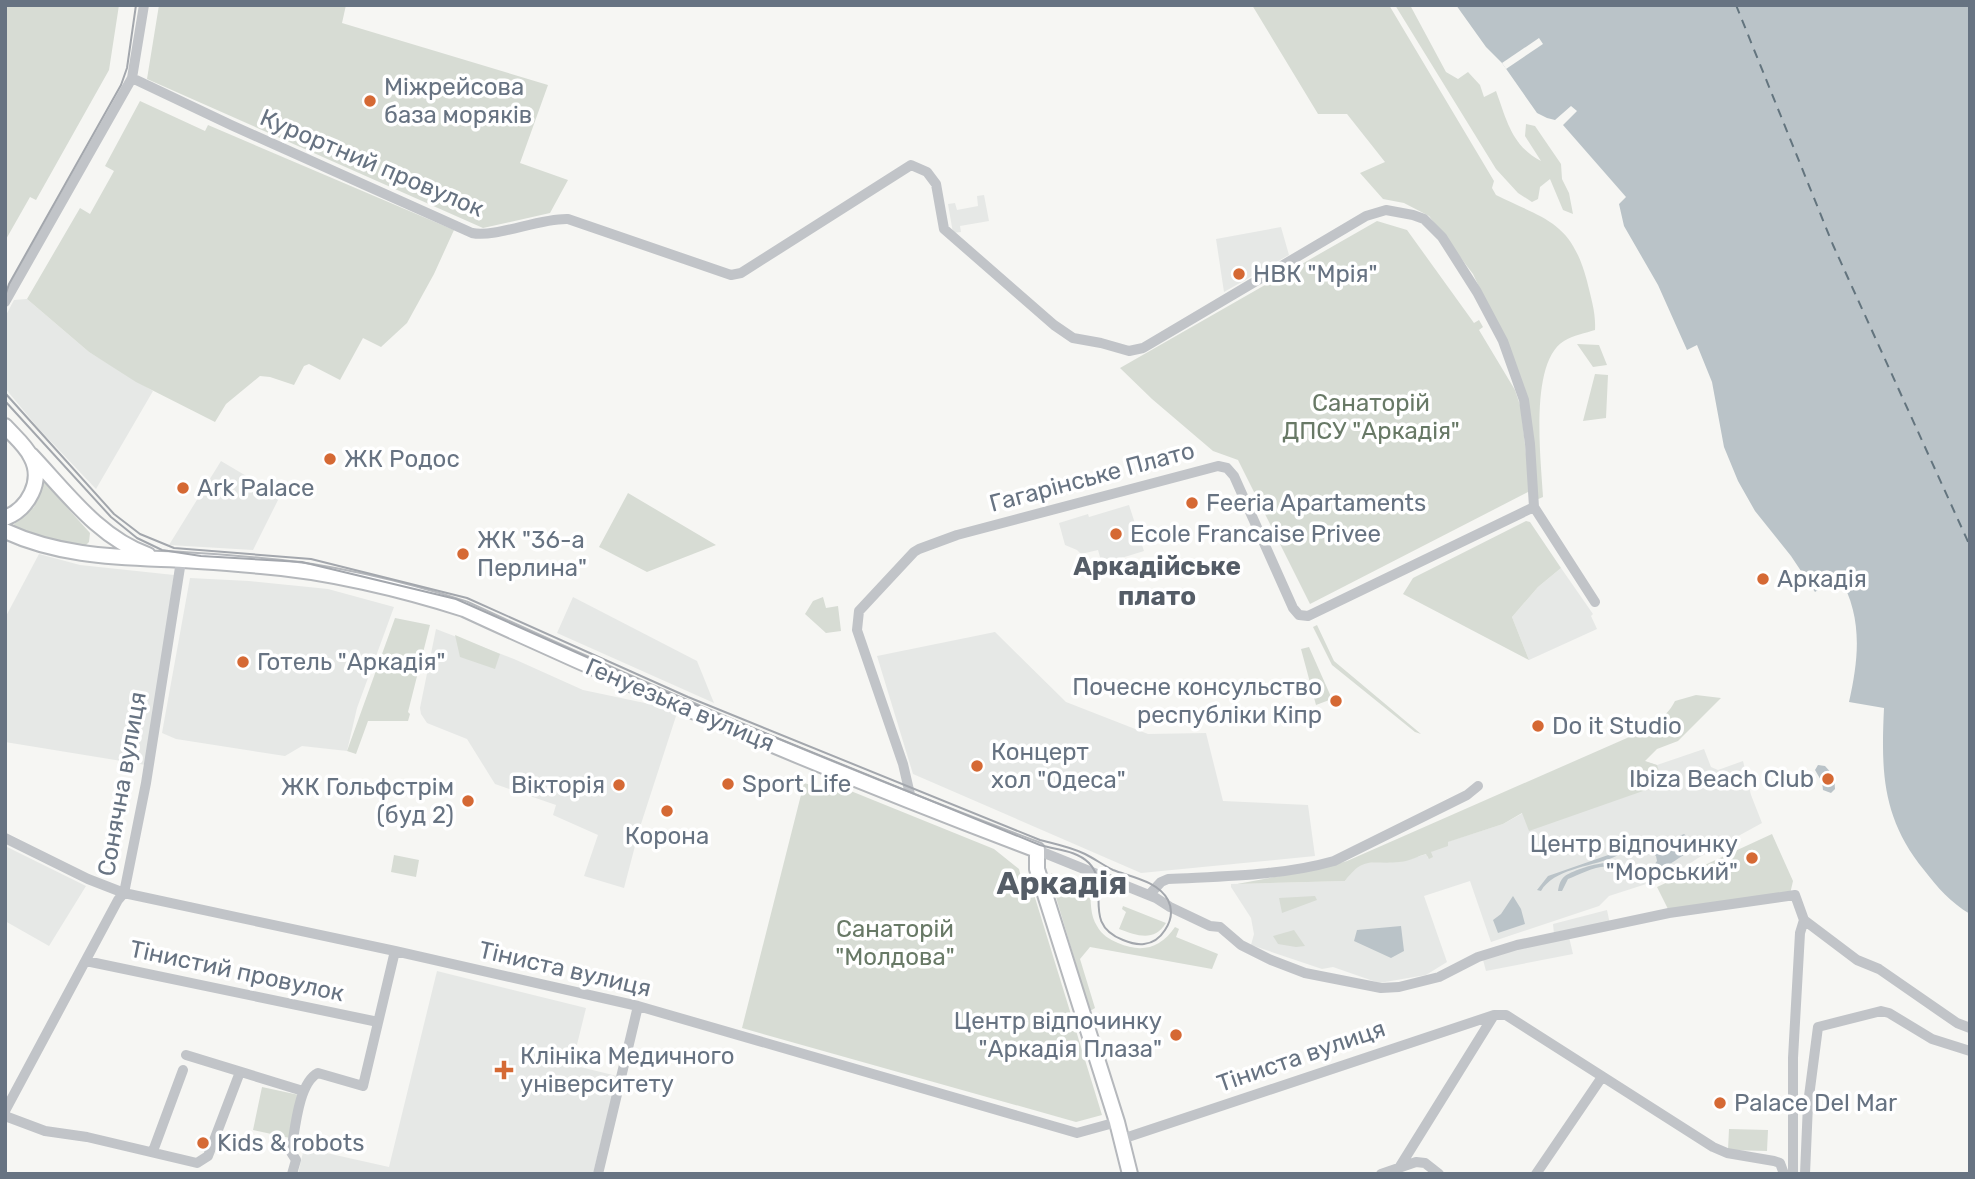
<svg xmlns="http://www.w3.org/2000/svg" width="1975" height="1179" font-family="Rubik,sans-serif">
  <rect width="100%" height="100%" fill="#f6f6f3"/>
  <path fill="#e6e8e6" d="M984,195L989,221L960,226L961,232L953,233L948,204L955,203L957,210L978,206L977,196Z
    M1281,227L1289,255L1224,292L1216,239Z
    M27,299L89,352L153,391L96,489L38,428L5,388V317L14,300Z
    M221,461L280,496L253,550L169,545Z
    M1129,505L1144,551L1102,564L1098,550L1081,554L1077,550L1065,545L1059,523L1088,514L1089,517Z
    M39,554L80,565L174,575L146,765L5,742V618Z
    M1561,568L1593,614L1591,616L1597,629L1529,660L1512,617L1538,587Z
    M190,578L249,581L328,589L394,607L357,708L347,751L302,746L285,756L176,739L162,733Z
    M573,597L697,661L714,703L557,633Z
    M436,629L514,659L583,690L678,710L640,827L624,888L584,876L598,835L553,815L556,805L495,784L467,739L427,723L421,714L420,708Z
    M995,632L1066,702L1148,734L1206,733L1223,801L1308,805L1315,856L1141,873L913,774L877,656Z
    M1704,749L1711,767L1718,770L1743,761L1751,795L1762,823L1698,858L1671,876L1609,896L1599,906L1491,942L1470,881L1424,896L1447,962L1426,975L1379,983L1333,967L1322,969L1251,945L1254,934L1251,918L1231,887V884L1345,881L1355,867L1365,863L1384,861L1400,862L1427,854L1428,858L1431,852L1447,842L1503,824L1523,813L1644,761L1657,765Z
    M5,846L86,886L49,946L5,921Z
    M1607,910L1610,924L1554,934L1553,924Z
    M1569,937L1573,954L1486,971L1482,956Z
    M437,971L586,1008L572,1065L617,1076L593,1174H298L304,1148L389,1167Z"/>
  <path fill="#d7dcd4" d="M5,5H119L109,70L36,200L30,197L5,241Z
    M159,5H346L342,23L548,85L520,163L568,180L550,213L483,228L147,79Z
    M1252,5H1389L1494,181L1492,188L1496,195C1546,220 1571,221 1587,281C1591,298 1596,313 1595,330C1586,333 1573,335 1564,341C1529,362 1541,460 1543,497L1536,500L1533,444L1511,354L1473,274L1429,216L1404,203L1383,199L1360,173L1385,162L1347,114H1318Z
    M1395,5H1410L1446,72L1458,79L1468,72L1480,85L1484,97L1496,91C1507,121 1512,146 1541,161L1525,136L1526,124L1535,126L1561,164L1562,179L1569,193L1573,214L1563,210L1550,179L1540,187L1538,199L1532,202L1518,193L1496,169Z
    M140,101L205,131L208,125L454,230L434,274L407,323L381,347L363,338L340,380L309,364L304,366L294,385L270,377L260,376L226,404L215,422L136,382L89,352L27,299L80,208L90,214L114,171L105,166Z
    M1377,221L1407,230L1474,323L1479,320L1483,327L1479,330L1515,390L1521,408L1530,491L1310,604L1238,460L1213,451L1152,399L1120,368Z
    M1577,344L1599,345L1607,365L1593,367Z
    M1595,374L1608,375L1606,418L1583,421Z
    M44,482L90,533L89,542L85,546L55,543L12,526L34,507Z
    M628,493L716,545L647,572L599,547Z
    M1526,521L1530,522L1561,568L1538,587L1512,617L1529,660L1403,594L1413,578Z
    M823,597L826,608L838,606L841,631L826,633L805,614L813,601Z
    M395,618L430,625L408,712L410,714L408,721H368L356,754L347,751Z
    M1317,625L1334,661L1421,734L1415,732L1332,665L1313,627Z
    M455,635L500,654L495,669L460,657Z
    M1309,647L1332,699L1316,705L1301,649Z
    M1696,695L1721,698L1678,741L1657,749L1645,761L1657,765L1663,784L1529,831L1522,813L1503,824L1448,842V846L1431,852L1433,857L1429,859L1426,854C1418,856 1408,862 1399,862C1372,865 1364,855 1345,881L1237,884L1323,868L1347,861L1627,738C1646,728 1665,721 1675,701Z
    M804,783L828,790L836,785L994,849L1019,869L1023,885L1027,889L1032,888L1102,1115L1076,1122L742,1028Z
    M1772,834L1793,881L1790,894L1669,911L1657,887Z
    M394,855L419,860L416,877L391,872Z
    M1051,873L1090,889C1091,902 1090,915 1097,926C1102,935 1109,939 1118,943C1141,953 1160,949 1175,927L1179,929L1176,937L1218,954L1212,969L1090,947L1080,959L1095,1008L1090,1011L1052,884Z
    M1315,896L1317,900L1282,913L1279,898Z
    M1123,906L1166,923C1154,942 1138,936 1119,929L1126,912L1122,909Z
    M1294,930L1305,946L1296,947L1278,944L1273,936Z
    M262,1087L299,1095L290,1138L253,1130Z
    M1729,1129L1768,1130L1767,1151L1728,1150Z"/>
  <path fill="#bac3c8" d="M1456,5H1970V914C1950,902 1938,888 1924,870C1882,818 1881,772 1884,708L1849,702C1859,657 1863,617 1839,576L1815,592L1791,556L1755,511L1738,481L1724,447L1712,382L1697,345L1687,350L1658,285L1624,226L1619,204L1626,197L1563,125L1577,111L1571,106L1555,120L1547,118L1537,113L1502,63L1486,47Z
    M1818,765L1825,766L1834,776L1835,789L1831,793L1823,790L1822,782L1815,770Z
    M1684,834L1694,842V849C1677,858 1661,873 1641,875C1627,877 1622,870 1610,867C1598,864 1579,875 1568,879L1562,891H1558C1559,885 1560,880 1565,876C1574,870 1596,863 1607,863C1623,862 1641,886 1657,861L1656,856L1645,847L1637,845C1628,848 1621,854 1612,858C1589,867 1554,869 1541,891L1537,890L1548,876L1614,853L1632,842H1644L1656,850L1657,845Z
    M1513,896L1521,909L1525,924L1498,933L1493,920L1501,914Z
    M1401,926L1404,951L1391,958L1354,941L1357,930Z"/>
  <path fill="#f6f6f3" d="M1539,38L1543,44L1506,69L1502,63Z"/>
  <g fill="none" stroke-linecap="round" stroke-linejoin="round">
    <path stroke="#63747e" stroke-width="2" stroke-dasharray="9 7" stroke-linecap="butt" d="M1736,5L1833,245L1970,546"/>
    <g stroke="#b5b8bc" stroke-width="18">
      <path id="major" d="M5,426C14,436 26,446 31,457C44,481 28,509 5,518
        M31,455C66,492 99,538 148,555
        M5,531C55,554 107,557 161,559C194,560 228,563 261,566C326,571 402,589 464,609C652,696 843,777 1037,850V869L1117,1122L1130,1174"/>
    </g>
    <path stroke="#c1c4c8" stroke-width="10" d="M132,78L231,125L472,233C496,238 539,218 568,219L731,275L741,273L911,165L927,172L936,184L944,229L1054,325L1073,338L1101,343L1129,351L1143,348L1366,216L1386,210L1413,215L1424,219L1442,237L1477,292L1503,341L1524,400L1530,444L1534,507L1595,602
      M5,302L132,78L144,5
      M912,803L903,764L857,630L859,611L914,552L919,549L957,535L1218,466L1227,468L1234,476L1293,608L1299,615L1308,616L1534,507
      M5,838L88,879L124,893L395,951L638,1006L1077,1133L1117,1122
      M1037,850L1156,898L1170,907L1210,926L1220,927L1241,945L1271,960L1305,973L1381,988L1399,987L1439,977L1478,957L1517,945L1669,913L1795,895L1804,920L1857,960L1879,969L1957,1023L1970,1028
      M1149,895L1161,882L1168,879C1223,876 1281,876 1334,861L1467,795L1478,786
      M86,961L378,1022
      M186,1055L303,1091
      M5,1111L118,900L124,893L146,783L181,561
      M5,1116L45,1131L87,1137L197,1163L208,1156L240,1072
      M1122,1139L1494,1015H1506L1713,1147L1727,1153L1774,1161L1780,1163L1784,1174
      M153,1151L183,1070
      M1399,1168L1494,1015
      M292,1174L296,1160L291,1152C295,1131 298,1083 318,1073L363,1086L395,951
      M598,1174L638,1006
      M1381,1174L1416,1162L1425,1163L1439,1174
      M1536,1174L1602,1077
      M1793,1174V1058L1800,933L1804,920
      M1805,1174L1808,1104L1818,1027L1881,1011L1889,1013L1932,1039L1970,1051"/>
    <use href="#major" stroke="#fff" stroke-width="14"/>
    <path stroke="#a3a7ad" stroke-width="2" d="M5,296L9,284L121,85L127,68L136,5
      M5,393L114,514L140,534L174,548L311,559L467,598L688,697L1040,840C1055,844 1071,847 1085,854C1095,859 1103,865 1113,870C1131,877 1158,881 1168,900C1173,910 1171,921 1165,930C1160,938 1153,943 1144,944C1136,945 1130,943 1123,940C1080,923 1112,887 1089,863C1076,850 1056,850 1040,845L686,701L456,599L302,562L201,556L162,550L137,538L111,517L5,401"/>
  </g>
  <g fill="#d56934" stroke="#fff" stroke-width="2.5">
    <circle cx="370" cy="101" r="7"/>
    <circle cx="1239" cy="274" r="7"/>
    <circle cx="330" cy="459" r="7"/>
    <circle cx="183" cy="488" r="7"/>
    <circle cx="1192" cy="503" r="7"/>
    <circle cx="1116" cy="534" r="7"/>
    <circle cx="463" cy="554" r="7"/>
    <circle cx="1763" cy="579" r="7"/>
    <circle cx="243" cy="662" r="7"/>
    <circle cx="1336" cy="701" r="7"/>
    <circle cx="1538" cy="726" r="7"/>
    <circle cx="977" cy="766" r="7"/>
    <circle cx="1828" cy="779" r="7"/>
    <circle cx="728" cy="784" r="7"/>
    <circle cx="619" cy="785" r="7"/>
    <circle cx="468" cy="801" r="7"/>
    <circle cx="667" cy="811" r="7"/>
    <circle cx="1752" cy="858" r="7"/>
    <circle cx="1176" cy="1035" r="7"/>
    <path d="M500.5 1059.5h7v7h7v7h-7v7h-7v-7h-7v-7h7z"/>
    <circle cx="1720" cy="1103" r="7"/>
    <circle cx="203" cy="1143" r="7"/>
  </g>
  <g text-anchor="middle" stroke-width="7" stroke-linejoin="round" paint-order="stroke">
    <g font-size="24" fill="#677382" stroke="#fff" text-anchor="start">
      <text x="384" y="95">Міжрейсова<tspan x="384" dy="28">база моряків</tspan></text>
      <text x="1253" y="282">НВК "Мрія"</text>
      <text x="344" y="467">ЖК Родос</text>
      <text x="197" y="496">Ark Palace</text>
      <text x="1206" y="511">Feeria Apartaments</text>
      <text x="1130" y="542">Ecole Francaise Privee</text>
      <text x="477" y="548">ЖК "36-а<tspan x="477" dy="28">Перлина"</tspan></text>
      <text x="1777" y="587">Аркадія</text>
      <text x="257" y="670">Готель "Аркадія"</text>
      <text x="1322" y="695" text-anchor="end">Почесне консульство<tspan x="1322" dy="28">республіки Кіпр</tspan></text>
      <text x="1552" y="734">Do it Studio</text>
      <text x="991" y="760">Концерт<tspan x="991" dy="28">хол "Одеса"</tspan></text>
      <text x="1814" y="787" text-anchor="end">Ibiza Beach Club</text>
      <text x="742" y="792">Sport Life</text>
      <text x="605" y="793" text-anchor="end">Вікторія</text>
      <text x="454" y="795" text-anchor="end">ЖК Гольфстрім<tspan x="454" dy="28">(буд 2)</tspan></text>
      <text x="667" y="844" text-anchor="middle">Корона</text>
      <text x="1738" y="852" text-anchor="end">Центр відпочинку<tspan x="1738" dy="28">"Морський"</tspan></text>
      <text x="1162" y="1029" text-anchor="end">Центр відпочинку<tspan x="1162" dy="28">"Аркадія Плаза"</tspan></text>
      <text x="520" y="1064">Клініка Медичного<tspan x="520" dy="28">університету</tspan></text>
      <text x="1734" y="1111">Palace Del Mar</text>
      <text x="217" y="1151">Kids &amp; robots</text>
    </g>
    <g font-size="24" fill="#677382" stroke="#fff">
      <text transform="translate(372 163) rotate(23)" y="8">Курортний провулок</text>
      <text transform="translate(1092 477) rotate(-15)" y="8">Гагарінське Плато</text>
      <text transform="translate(680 705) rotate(23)" y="8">Генуезька вулиця</text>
      <text transform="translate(122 784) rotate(-80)" y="8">Сонячна вулиця</text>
      <text transform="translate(565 969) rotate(13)" y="8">Тіниста вулиця</text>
      <text transform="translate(237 971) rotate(12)" y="8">Тінистий провулок</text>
      <text transform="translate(1301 1056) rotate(-19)" y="8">Тіниста вулиця</text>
    </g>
    <g font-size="24" fill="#687966" stroke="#fff">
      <text x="1371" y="411">Санаторій<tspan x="1371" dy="28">ДПСУ "Аркадія"</tspan></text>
      <text x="895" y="937">Санаторій<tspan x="895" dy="28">"Молдова"</tspan></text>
    </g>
    <g font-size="26" font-weight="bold" fill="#555d67" stroke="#fff">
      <text x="1157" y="575">Аркадійське<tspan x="1157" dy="30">плато</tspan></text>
    </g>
    <g font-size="32" font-weight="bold" fill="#555d67" stroke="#fff">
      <text x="1062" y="894">Аркадія</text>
    </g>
  </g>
  <rect width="1975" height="1179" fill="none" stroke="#677382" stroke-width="14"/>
</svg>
